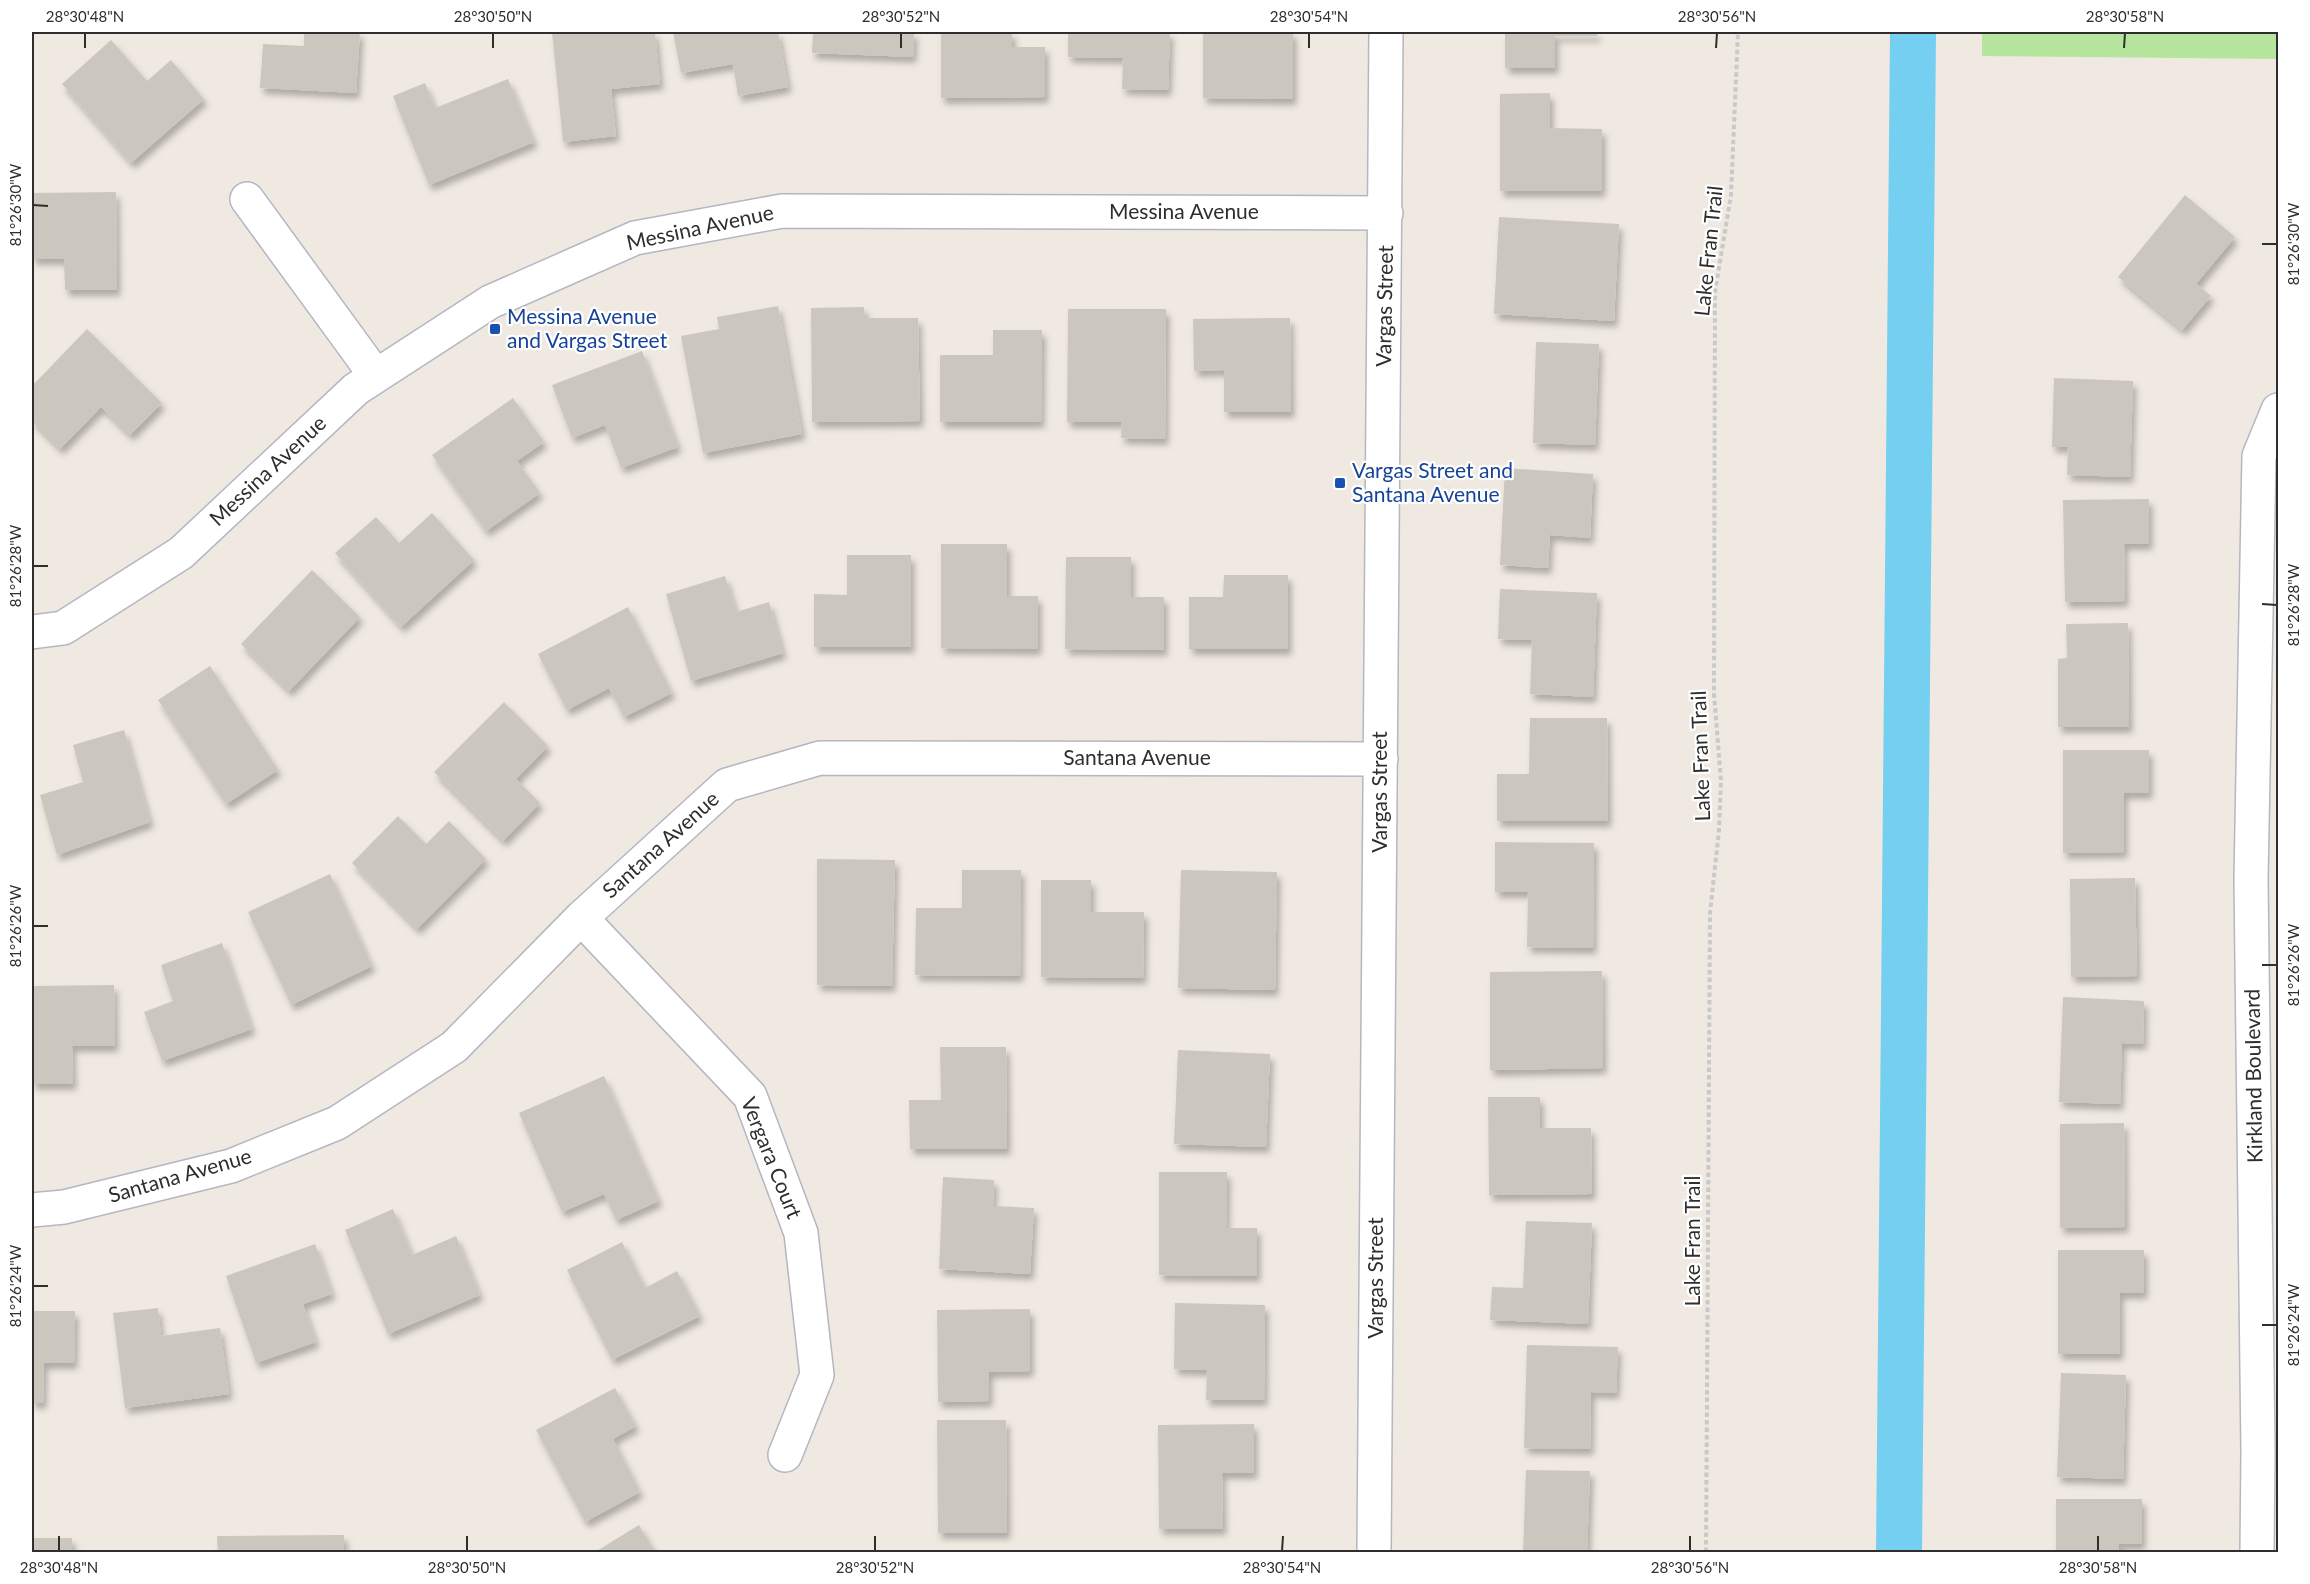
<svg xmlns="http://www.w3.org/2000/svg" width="2310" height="1584" font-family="Lato,sans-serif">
  <defs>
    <filter id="shadow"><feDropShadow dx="3.5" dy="6" stdDeviation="3" flood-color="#0004"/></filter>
  </defs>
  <rect width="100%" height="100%" fill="#efe9e1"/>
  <path fill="#b6e59e" d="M1982,32H2278V59L1982,56Z"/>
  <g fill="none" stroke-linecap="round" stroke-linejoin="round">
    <path stroke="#75cff0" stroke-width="46" d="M1899,1552L1913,32"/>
  </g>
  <path fill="#cbc7bf" filter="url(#shadow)" d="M304,32H360L356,93L260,88L263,44L304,46Z
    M552,32H655L660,84L611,89L616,136L563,142Z
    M673,32H778L788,87L738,96L733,64L681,73Z
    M813,32H914L913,57L812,53Z
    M941,32H1012V47H1045V97L941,98Z
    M1068,32H1170L1168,90L1122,89L1123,58L1068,57Z
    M1203,32H1293V99L1203,98Z
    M1505,32H1597V36H1555V68H1505Z
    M111,40L147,81L171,60L204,99L131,163L62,84Z
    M508,79L534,142L429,185L393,96L425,83L435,108Z
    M1550,93V128L1602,129V191H1500V94Z
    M116,192L117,290H65L64,259H32V193Z
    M2185,195L2235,237L2196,284L2211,296L2182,330L2118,277Z
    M1499,217L1619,224L1614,321L1494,314Z
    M778,306L802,434L703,453L681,336L719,329L717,317Z
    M864,307L865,318H918L920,421L812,422L811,308Z
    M1068,309H1166L1165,439L1121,438L1122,422H1067Z
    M1290,318L1291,412H1224V370L1194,371L1193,319Z
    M87,329L162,403L130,435L101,407L60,449L32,421V386Z
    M993,330H1042L1041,422H940V355H993Z
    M1536,342L1599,344L1595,445L1533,443Z
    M642,351L678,447L621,468L605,425L572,438L552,385Z
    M2054,378L2133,381L2130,477L2067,475L2068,447H2052Z
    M513,398L544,442L517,461L540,493L486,531L432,455Z
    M1505,468L1593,474L1590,538L1550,535L1548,568L1500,565Z
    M2149,499V544H2124L2125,601L2065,602L2063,500Z
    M432,513L474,560L401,627L335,553L376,517L399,543Z
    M941,544H1007V596H1038V649L941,648Z
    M847,555H911V647H814V594L847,595Z
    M1066,557H1131V597H1164V650L1065,649Z
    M312,570L360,617L289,691L241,644Z
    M1224,575H1288V649H1189V597H1223Z
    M725,576L736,612L769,602L783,653L691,681L666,594Z
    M1500,589L1597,593L1593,697L1530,694L1532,640L1498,639Z
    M628,607L672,693L624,717L609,688L567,710L538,654Z
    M2128,623L2129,727H2058V659L2067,658L2066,624Z
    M210,666L278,770L226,804L158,700Z
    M504,702L548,746L516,779L540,803L503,841L434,772Z
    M1530,718H1607L1608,821H1497V774H1529Z
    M124,730L150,822L57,855L40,795L83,782L73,745Z
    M2063,750H2149V793H2124V852L2063,853Z
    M398,816L426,844L449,821L486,859L417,929L352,863Z
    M1495,842L1594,843L1593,948L1527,947L1528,892H1495Z
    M817,859L895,860L892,986L817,985Z
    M962,870H1021L1020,976L915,975L916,908H962Z
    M1181,870L1277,872L1275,990L1178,988Z
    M330,874L372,966L291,1005L248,912Z
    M2135,878L2137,976L2071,977L2070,879Z
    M1041,880H1091V912H1144L1143,978L1041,977Z
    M222,943L252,1029L162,1061L144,1012L173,1001L161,965Z
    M1602,971L1603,1068L1490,1070V972Z
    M114,985L115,1046H72L73,1084H32V986Z
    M2063,997L2144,1001L2143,1044L2122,1043L2120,1104L2059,1102Z
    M940,1047H1006L1007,1149H910L909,1100H941Z
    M1178,1050L1270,1054L1266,1147L1174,1144Z
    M604,1076L659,1201L616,1220L604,1194L562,1212L519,1113Z
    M1488,1097H1540V1128H1591L1592,1194L1489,1195Z
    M2124,1123L2125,1227L2060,1228V1124Z
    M1159,1172H1227L1226,1228H1257V1276L1159,1275Z
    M943,1177L994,1180L993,1206L1034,1208L1030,1274L939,1269Z
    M393,1209L412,1255L456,1236L480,1295L388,1334L345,1230Z
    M1526,1221L1592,1223L1588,1324L1490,1320L1492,1287L1523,1288Z
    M622,1242L645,1288L677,1271L700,1316L612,1360L567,1270Z
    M315,1244L332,1294L303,1304L316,1342L256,1363L226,1276Z
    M2058,1250H2144V1293H2120V1354H2058Z
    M1175,1303L1265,1305L1264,1400H1206L1207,1370L1174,1369Z
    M158,1308L161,1336L220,1328L229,1394L125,1408L113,1313Z
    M1030,1309V1371L989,1372V1401L938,1402L937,1310Z
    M32,1311H75L74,1363H44L43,1403H32Z
    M1527,1345L1618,1347L1616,1393L1591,1392L1590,1449L1524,1448Z
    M2061,1373L2126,1375L2123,1479L2057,1477Z
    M615,1388L636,1426L613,1439L640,1492L585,1522L536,1430Z
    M937,1420H1006L1007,1533H938Z
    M1254,1424V1473H1222L1223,1529H1159L1158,1425Z
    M1526,1470L1590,1471L1587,1552H1523Z
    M2056,1499H2142V1544H2119V1552H2056Z
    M639,1525L655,1552H595Z
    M344,1535V1552H218L217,1536Z
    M32,1538H72V1552H32Z"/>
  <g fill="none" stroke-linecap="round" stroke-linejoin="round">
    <g stroke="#b4b7c1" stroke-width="36">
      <path id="minor" d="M247,199L376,376
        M32,632L63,628L181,553L356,389L490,302L635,238L782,211L1386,213
        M581,918L750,1096L801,1233L817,1375L785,1455
        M32,1210L64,1207L231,1166L337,1123L454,1047L581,918L727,785L820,758L1381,759
        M1374,1552L1386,32
        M2257,1552L2258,1452L2251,879L2259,456L2278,410"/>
    </g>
    <path stroke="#c9c9c9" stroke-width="4" stroke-dasharray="4.5 3" stroke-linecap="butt" d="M1706,1552L1710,913L1719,830L1721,781L1714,694L1715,292L1731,195L1738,32"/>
    <use href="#minor" stroke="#fff" stroke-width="33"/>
  </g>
  <path fill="none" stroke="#2e2e2e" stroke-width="2" d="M85,48V33M493,48V33M901,48V33M1309,48V33M1716,48L1717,33M2124,48L2125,33M33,205L48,206M2262,244H2277M33,566H48M2262,604L2277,605M33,926H48M2262,965H2277M33,1286H48M2262,1325H2277M59,1551V1536M467,1551V1536M875,1551V1536M1282,1551L1283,1536M1690,1551V1536M2098,1551V1536"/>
  <g fill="#1a4fb4" stroke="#fff" stroke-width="2">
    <rect x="489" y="323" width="12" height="12" rx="3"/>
    <rect x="1334" y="477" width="12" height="12" rx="3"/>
  </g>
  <g text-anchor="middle" stroke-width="4.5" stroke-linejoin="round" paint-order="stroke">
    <g font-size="21" fill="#2e2e2e" stroke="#fff">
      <text x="1184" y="219">Messina Avenue</text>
      <text transform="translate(700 228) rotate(-12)" y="7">Messina Avenue</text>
      <text transform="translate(1709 251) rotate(-84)" y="7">Lake Fran Trail</text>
      <text transform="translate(1385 306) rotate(-89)" y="7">Vargas Street</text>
      <text transform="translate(268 471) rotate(-43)" y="7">Messina Avenue</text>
      <text transform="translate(1701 756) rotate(-92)" y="7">Lake Fran Trail</text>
      <text x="1137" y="765">Santana Avenue</text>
      <text transform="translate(1380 792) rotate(-90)" y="7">Vargas Street</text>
      <text transform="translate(661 845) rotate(-42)" y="7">Santana Avenue</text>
      <text transform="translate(2254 1076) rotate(-91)" y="7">Kirkland Boulevard</text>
      <text transform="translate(771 1158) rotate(68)" y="7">Vergara Court</text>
      <text transform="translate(180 1176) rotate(-16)" y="7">Santana Avenue</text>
      <text transform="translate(1693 1241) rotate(-90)" y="7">Lake Fran Trail</text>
      <text transform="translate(1376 1278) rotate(-90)" y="7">Vargas Street</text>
    </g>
    <g font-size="21" fill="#164399" stroke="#fff" text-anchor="start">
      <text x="507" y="324">Messina Avenue<tspan x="507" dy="24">and Vargas Street</tspan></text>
      <text x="1352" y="478">Vargas Street and<tspan x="1352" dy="24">Santana Avenue</tspan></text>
    </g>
  </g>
  <rect width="2310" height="1584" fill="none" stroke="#ffffff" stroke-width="66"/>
  <rect x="33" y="33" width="2244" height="1518" fill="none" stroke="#2e2e2e" stroke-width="2"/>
  <g font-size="15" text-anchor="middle" fill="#2e2e2e">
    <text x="85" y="22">28°30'48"N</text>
    <text x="493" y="22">28°30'50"N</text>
    <text x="901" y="22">28°30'52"N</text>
    <text x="1309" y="22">28°30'54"N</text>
    <text x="1717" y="22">28°30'56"N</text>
    <text x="2125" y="22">28°30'58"N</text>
    <text transform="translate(16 205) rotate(-90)" y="5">81°26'30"W</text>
    <text transform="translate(2294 244) rotate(-90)" y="5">81°26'30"W</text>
    <text transform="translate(16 566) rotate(-90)" y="5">81°26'28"W</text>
    <text transform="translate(2294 605) rotate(-90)" y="5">81°26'28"W</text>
    <text transform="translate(16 926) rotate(-90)" y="5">81°26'26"W</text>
    <text transform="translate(2294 965) rotate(-90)" y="5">81°26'26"W</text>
    <text transform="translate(16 1286) rotate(-90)" y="5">81°26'24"W</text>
    <text transform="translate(2294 1325) rotate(-90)" y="5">81°26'24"W</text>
    <text x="59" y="1573">28°30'48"N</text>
    <text x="467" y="1573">28°30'50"N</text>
    <text x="875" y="1573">28°30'52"N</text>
    <text x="1282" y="1573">28°30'54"N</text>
    <text x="1690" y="1573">28°30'56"N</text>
    <text x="2098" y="1573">28°30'58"N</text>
  </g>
</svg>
